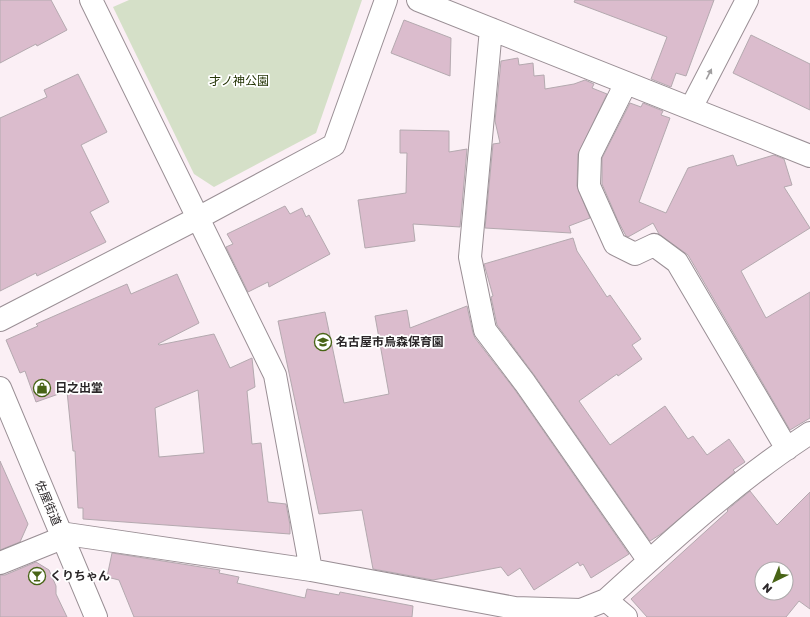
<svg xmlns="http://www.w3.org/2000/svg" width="810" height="617" font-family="'Golos Text','Noto Sans JP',sans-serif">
  <rect width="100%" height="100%" fill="#fbeff5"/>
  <path fill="#d5e0c8" d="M129,0H362L316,133L214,187L194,174L113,7Z"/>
  <path fill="#dbbccd" stroke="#b4a9af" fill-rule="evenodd" d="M0,0H51L67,30L37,46L36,44L0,63Z
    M575,0H714L686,76L676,73L671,87L651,79L667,37L574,2Z
    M404,20L451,38L450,76L391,53Z
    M751,35L810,64V110L733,73Z
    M518,58L519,65L533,63L534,76L544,75L545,89L574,84L585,80L594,84L592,88L607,94L578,154L577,186L590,218L569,226L571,233L485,228L493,144L500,143L495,121L501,61Z
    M78,74L107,132L81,145L109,202L90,212L106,242L37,276L36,273L0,291V118L47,97L44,90Z
    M630,103L641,107L643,103L663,111L661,115L670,118L639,202L666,213L688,168L733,155L737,166L774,155L784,159L792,185L784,187L810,228L741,271L766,318L810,292V418L790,430L688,255L659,234L653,223L628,237L626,236L618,221L602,184V158Z
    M400,130L449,131V152L467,149L460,227L413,224L415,241L365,248L358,200L406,193L407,153H400Z
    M285,206L290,214L302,208L306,217L309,215L330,254L269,287L268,282L248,292L226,247L233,244L227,234Z
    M573,238L577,251L607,297L610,295L641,339L632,345L642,359L618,376L617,374L579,401L610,445L665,406L688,439L693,436L707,455L729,439L745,462L733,470L735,472L661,534L650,541L535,376L497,325L491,297L493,296L484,264Z
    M177,274L199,323L158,344L159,345L214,334L230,368L252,358L255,387L247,391L252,444L261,443L268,502L286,504L290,525V534L83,519V508H78L75,451H73L67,391L36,402L25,371L20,373L6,340L38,326L36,324L127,284L131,294ZM198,390L204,453L159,457L155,408Z
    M467,306L473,333L475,338L515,390L629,554L591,578L583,564L580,566L578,562L534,590L520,568L508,576L501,567L433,580L373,569L362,510L319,514L278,321L325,312L344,403L389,394L375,316L407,310L410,328Z
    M0,461L28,524L20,542L0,550Z
    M750,491L777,525L810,492V609L799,601L786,617H647L631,599L728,511L727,510ZM762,569H786V593H762Z
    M112,553L220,570L219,573L239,577L237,583L305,598L307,589L339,595L340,592L413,606L412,617H134L119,580L107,577Z
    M36,562L49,570L56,586V594L67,617H0V575H5Z"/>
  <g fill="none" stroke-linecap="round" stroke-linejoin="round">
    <g stroke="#9a8f95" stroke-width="24">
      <path id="street" d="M91,0L275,375L311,570
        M418,0L810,156
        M491,29L470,257L485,330L525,383L649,561
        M626,83L590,155L589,186L615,244L635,254L654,245L677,262L787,449
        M691,108L747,0
        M0,320L198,218L334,145L386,0
        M60,533L311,570L515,608L581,610L606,600L626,617
        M0,563L62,538
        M606,600C671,541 736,481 810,433"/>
    </g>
    <g stroke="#9a8f95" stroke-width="24">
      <path id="secondary" d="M0,388L96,617"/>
    </g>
    <use href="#street" stroke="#fff" stroke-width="22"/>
    <use href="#secondary" stroke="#fff" stroke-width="22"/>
  </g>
  <defs><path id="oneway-solid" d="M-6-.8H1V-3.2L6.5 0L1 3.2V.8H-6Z"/></defs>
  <use fill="#a09e9f" href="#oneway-solid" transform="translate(709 74) rotate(-63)"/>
  <defs>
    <g id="school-ring" transform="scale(0.9)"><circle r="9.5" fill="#fff" stroke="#486416" stroke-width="1.5"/><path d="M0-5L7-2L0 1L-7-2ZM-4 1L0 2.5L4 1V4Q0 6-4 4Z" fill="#486416"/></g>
    <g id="shop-ring" transform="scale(0.9)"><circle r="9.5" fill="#fff" stroke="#486416" stroke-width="1.5"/><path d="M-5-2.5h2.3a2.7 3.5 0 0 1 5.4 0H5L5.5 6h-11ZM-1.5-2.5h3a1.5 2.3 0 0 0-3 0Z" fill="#486416"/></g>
    <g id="bar-ring" transform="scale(0.9)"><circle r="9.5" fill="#fff" stroke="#486416" stroke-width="1.5"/><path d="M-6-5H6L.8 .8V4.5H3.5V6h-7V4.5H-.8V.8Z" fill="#486416"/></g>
  </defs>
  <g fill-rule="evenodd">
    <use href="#school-ring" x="323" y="342"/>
    <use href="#shop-ring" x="42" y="388"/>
    <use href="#bar-ring" x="37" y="576"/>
  </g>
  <g text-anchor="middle" stroke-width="3.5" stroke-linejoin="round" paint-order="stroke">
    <g font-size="12" fill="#253607" stroke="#fff">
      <text x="239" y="85">才ノ神公園</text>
    </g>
    <g font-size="12" font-weight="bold" fill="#2b2729" stroke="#fff" text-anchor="start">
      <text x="336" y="346">名古屋市烏森保育園</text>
      <text x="55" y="392">日之出堂</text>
      <text x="50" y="580">くりちゃん</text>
    </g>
    <g font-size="12" fill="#2b2729" stroke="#fff">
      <text transform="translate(48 503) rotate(67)" y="4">佐屋街道</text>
    </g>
  </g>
  <g transform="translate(774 581) rotate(223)"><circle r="19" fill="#ffffff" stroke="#aaa9a9"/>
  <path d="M0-3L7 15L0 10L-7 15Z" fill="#486416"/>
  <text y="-6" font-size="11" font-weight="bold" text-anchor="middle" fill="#2b2729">N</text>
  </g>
</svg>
